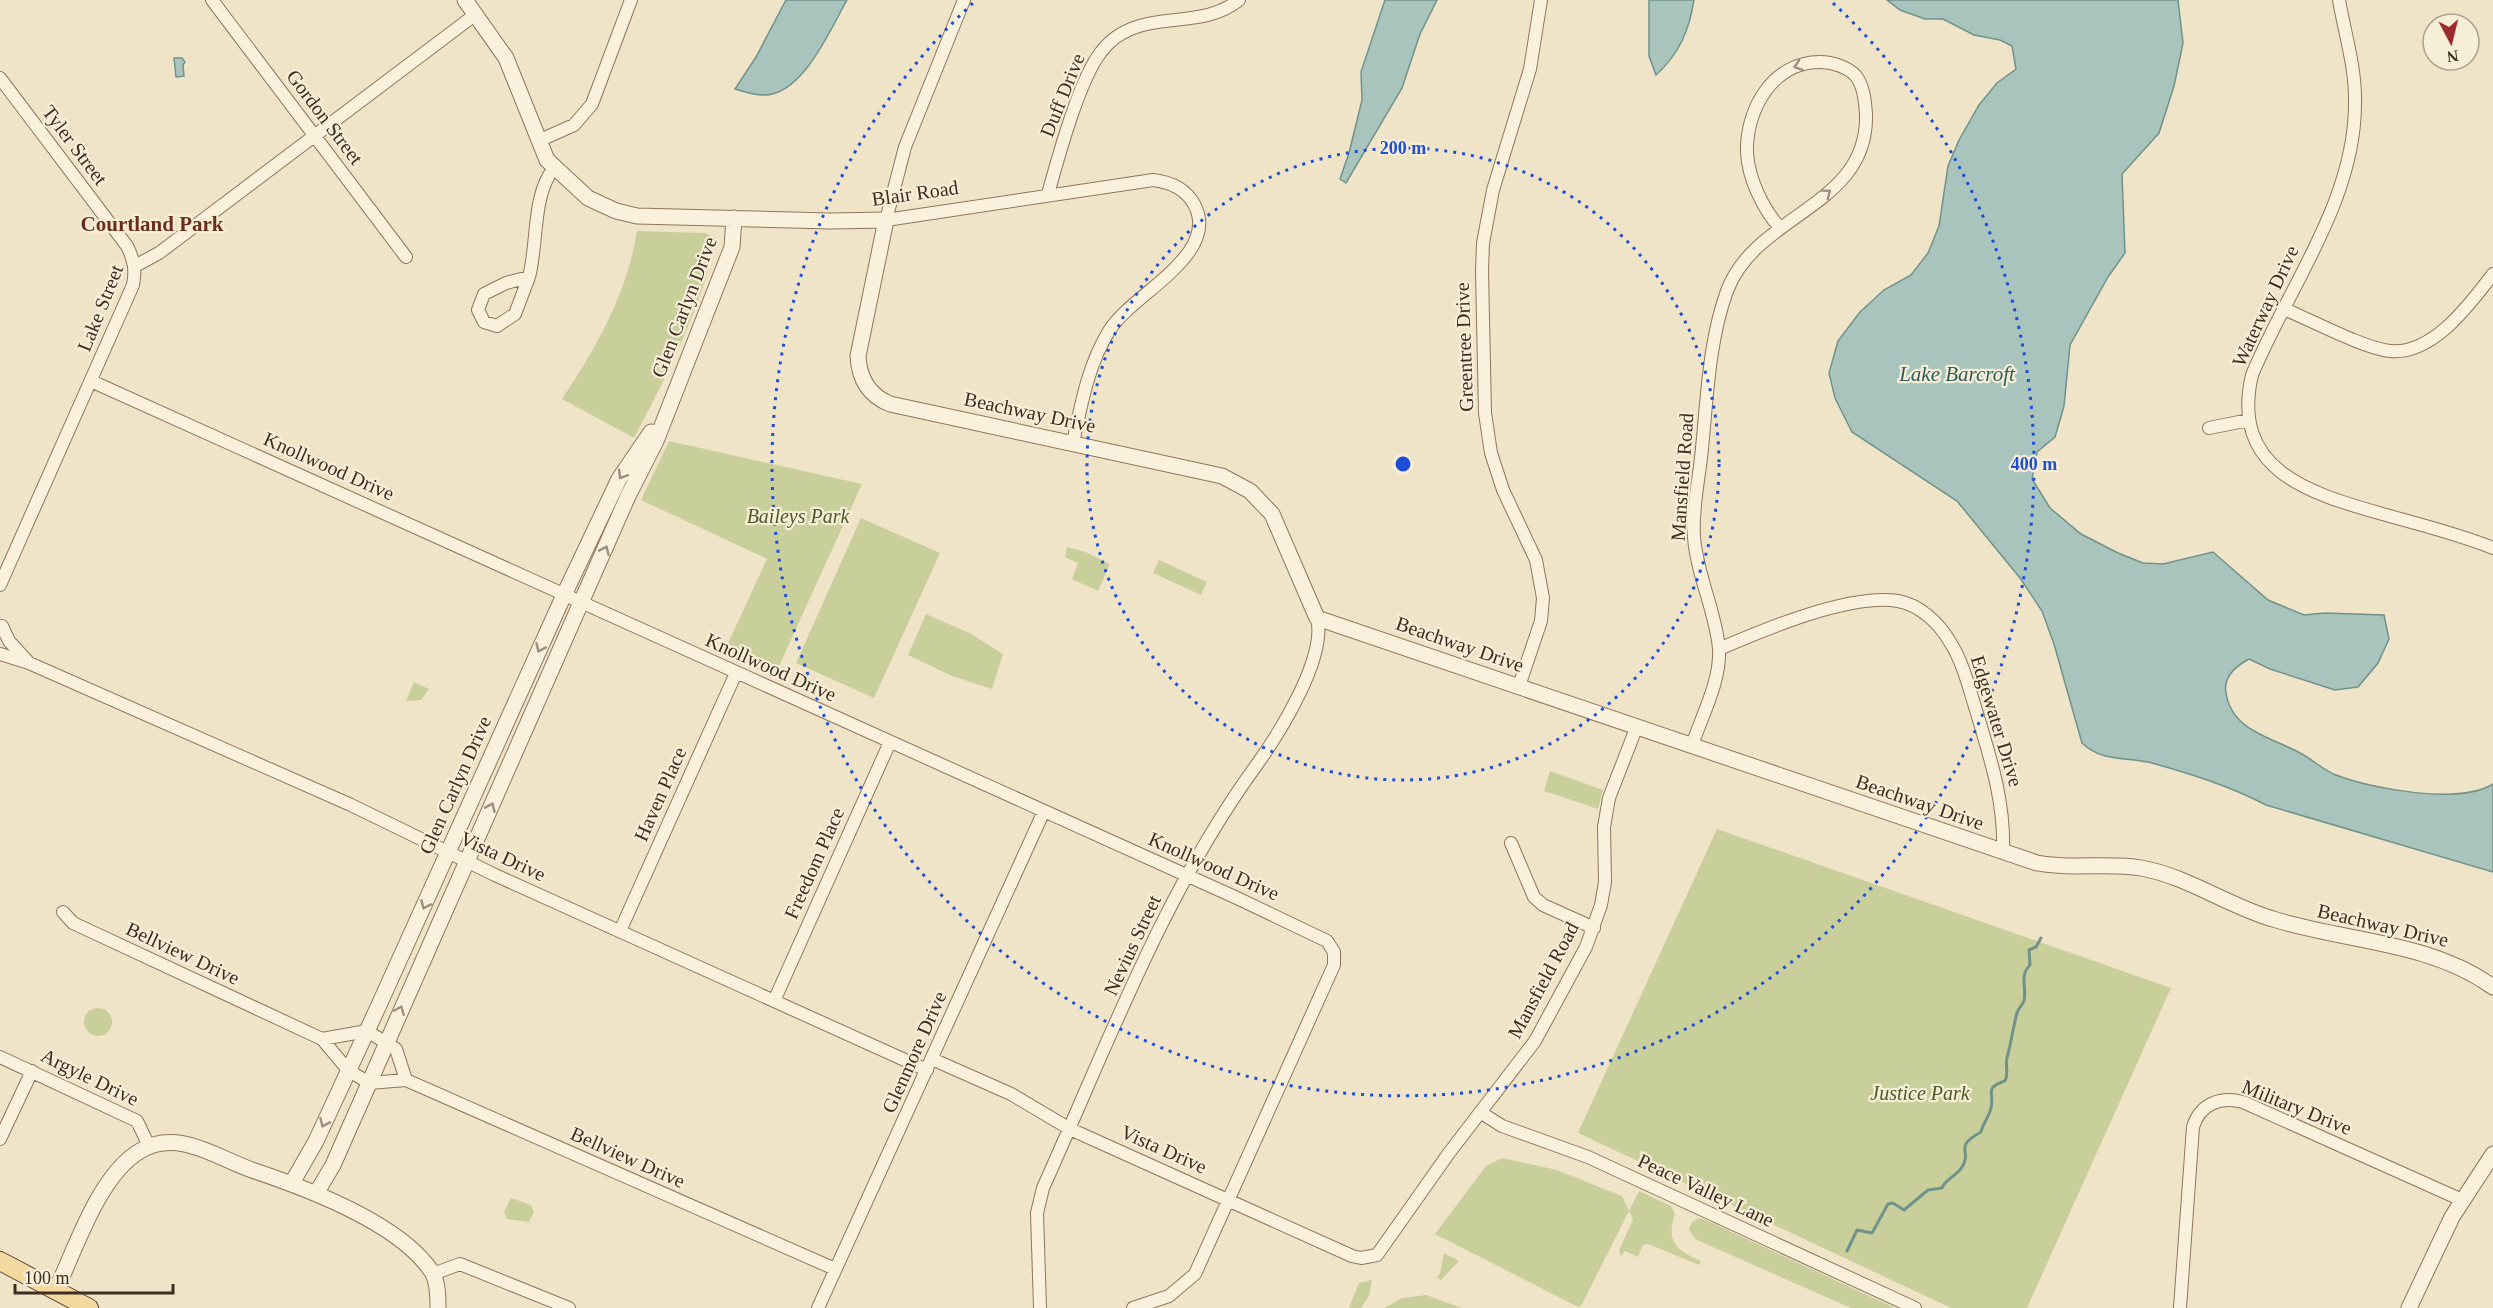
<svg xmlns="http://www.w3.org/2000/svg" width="2493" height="1308" font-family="Georgia,serif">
  <rect width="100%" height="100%" fill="#f0e4c8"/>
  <path fill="#c9cf9b" d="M637,231L705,233L716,238C704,302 665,380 634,438L562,399C597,347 627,293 637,231Z
    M669,441L862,484L774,677L723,654L767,559L641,500Z
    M861,518L940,553L874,698L796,663Z
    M1067,547L1085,552L1110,564L1098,591L1072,579L1078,563L1065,557Z
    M1159,560L1207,582L1201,595L1153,573Z
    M926,614L971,634L1003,654L992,689L952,676L908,655Z
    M414,682L429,689L421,700L406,701Z
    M1550,771L1603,790L1598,809L1544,791Z
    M1717,829L2171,988L2027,1308H1951L1578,1133Z
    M84 1022a14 14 0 1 1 28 0a14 14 0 1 1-28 0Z
    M1502,1158L1557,1170L1622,1196L1629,1211L1639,1191L1671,1206L1675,1214C1666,1241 1675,1250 1701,1261L1699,1265L1648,1244L1643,1245L1638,1257L1625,1251L1621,1257L1619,1251L1633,1219L1629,1211L1581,1306L1578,1307L1435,1234L1486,1166Z
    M511,1198L531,1205L534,1212L529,1222L507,1219L504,1212Z
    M1698,1218L1706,1220L1895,1308H1851L1695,1239L1689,1229L1692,1222Z
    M1444,1253L1459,1261L1441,1280L1437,1278L1440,1273Z
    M1372,1280L1369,1296L1361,1308H1349L1359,1283Z
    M1426,1295L1462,1308H1384L1402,1298Z"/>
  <path fill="#a9c4bc" stroke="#6f938a" stroke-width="1.5" d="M786,0H847C830,30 802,97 762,95C753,95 743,91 735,89L756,57Z
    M1385,0H1437L1420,34L1402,88L1346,183L1340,179L1349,153L1362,100L1361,72Z
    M1649,0H1694C1689,31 1679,54 1656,75L1649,56Z
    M1887,0H2178L2183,43L2174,86L2159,133L2122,174L2125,253L2108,277L2070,345L2064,406L2055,437L2037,452L2032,479L2050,508L2081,534L2118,553L2143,563L2163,564L2213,552L2268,600L2304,615L2325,613L2384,615L2389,639L2378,663L2358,687L2335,690L2270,669L2249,659C2236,666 2223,677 2226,693C2232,731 2271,737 2300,753C2312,759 2323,770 2336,775C2372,789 2459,805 2493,784V872L2266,805C2230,786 2191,774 2152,763C2126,756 2103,763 2082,743L2054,644L2042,611L2020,578L1957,501L1852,432L1835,398L1829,373L1838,341L1860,312L1884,290L1911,275L1928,253L1939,226L1948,166L1959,140L1979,105L1997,83L2016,69L2012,46L2000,40L1974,35L1943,19H1925L1900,10Z
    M174,58H182L185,62L183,65L184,76L176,77Z"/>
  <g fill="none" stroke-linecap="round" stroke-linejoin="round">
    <path stroke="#6f938a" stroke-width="3" d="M1847,1251L1857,1230L1872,1233L1888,1204L1893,1203L1904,1210L1928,1190L1942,1188C1946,1178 1956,1177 1962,1167C1973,1150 1952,1148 1981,1132C1983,1123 1989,1117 1991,1108C1995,1093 1983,1088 2005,1081C2009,1074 2005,1067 2007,1058C2011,1043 2013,1028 2017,1013C2018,1009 2022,1005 2024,1001C2027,988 2019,976 2030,965L2029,950L2036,947L2041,938"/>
    <g stroke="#8d765c" stroke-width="14">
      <path id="minor" d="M212,0L406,257
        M964,0L905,147L886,220L1153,180C1170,182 1185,188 1194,204C1222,255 1131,294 1109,331C1088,365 1081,405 1073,443
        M2339,0C2345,35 2356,68 2355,104C2355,201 2288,288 2252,375C2230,469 2308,493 2379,513C2417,524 2456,533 2493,548
        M0,78L127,246C134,260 136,270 133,285L0,585
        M538,141L574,125L592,104L631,0
        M1048,194C1058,158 1079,80 1101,52C1112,37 1129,28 1147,24C1179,17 1211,22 1239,0
        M135,266L159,253L476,14
        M529,277L515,314L497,326L484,322L478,310L484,294L506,283Z
        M529,277C538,243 532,195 554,168
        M2284,309C2311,320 2363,348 2390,351C2433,355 2470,304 2493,274
        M91,381L1237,898L1327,941L1334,952V965L1195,1274L1169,1296L1133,1308
        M2209,428L2249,420
        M2,626L9,641L29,663
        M1719,649C1763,630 1850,593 1898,601C1920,605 1939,623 1950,642C1963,662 1969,688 1976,710C1990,757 2005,802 2003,852
        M0,654L29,663L351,805L495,875L927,1070
        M1519,686L1541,621L1543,598L1536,560L1503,490L1491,453L1485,413L1482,271L1483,243L1493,190L1530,69L1541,0
        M1692,745C1702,716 1721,680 1719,649C1716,612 1697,576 1694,537C1692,511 1698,484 1701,458C1707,403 1708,343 1727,291C1756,213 1869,207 1866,114C1865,101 1864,87 1856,76C1848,67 1832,62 1820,62C1773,62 1746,109 1747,152C1748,178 1763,209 1780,228
        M1511,843L1534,897L1543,905L1594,928
        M63,912L73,923L322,1039L348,1070L369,1083L406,1080L835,1269
        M620,931L736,673
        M774,1001L890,742
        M322,1039L367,1031L396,1049L406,1080
        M0,1057L137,1121L149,1146
        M932,1059L1011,1094L1070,1129L1352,1256L1361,1258L1377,1255L1449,1153L1535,1041L1586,947L1601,905L1605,882L1604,827L1609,798L1637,726
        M1480,1112L1502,1126L1588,1157L1915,1308
        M0,1139L32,1071
        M433,1274L460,1264L569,1308
        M818,1308L1044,811
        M1040,1308L1037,1213L1043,1188C1108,1044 1164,891 1258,763C1280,732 1327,657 1317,618
        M2180,1308L2193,1127C2200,1104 2220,1096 2243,1102L2462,1200"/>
    </g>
    <g stroke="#8d765c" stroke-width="17">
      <path id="tertiary" d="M465,0L506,58L547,160L588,198L616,211L637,216L831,221L886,220L858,356C859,378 868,395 890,404L1222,476L1250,491L1272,514L1317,618L2037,863C2072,870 2107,862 2141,868C2187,876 2228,906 2273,919C2346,942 2429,941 2493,987
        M292,1183L316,1141L379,1005L564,595L619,479L651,432
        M317,1192L333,1165L628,496L656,441L732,247L734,218
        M56,1290C76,1248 99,1175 140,1151C178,1128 217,1158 252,1170C306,1188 400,1223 432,1272C438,1282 438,1297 438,1308
        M2409,1308L2452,1217L2493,1154"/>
    </g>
    <g stroke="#5b4430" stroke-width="20">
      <path id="primary" d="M0,1261L89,1308"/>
    </g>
    <use href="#minor" stroke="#faf1dc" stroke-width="12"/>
    <use href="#tertiary" stroke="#faf1dc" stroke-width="15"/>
    <use href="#primary" stroke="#f3d9a0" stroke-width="18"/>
  </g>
  <defs><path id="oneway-chevron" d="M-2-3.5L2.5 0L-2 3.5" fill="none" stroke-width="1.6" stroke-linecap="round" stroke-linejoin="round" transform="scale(1.5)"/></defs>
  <g stroke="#9c907e">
    <use href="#oneway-chevron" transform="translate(1798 66) rotate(161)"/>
    <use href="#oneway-chevron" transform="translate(1827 193) rotate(-37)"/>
    <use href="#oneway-chevron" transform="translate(622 475) rotate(122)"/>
    <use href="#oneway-chevron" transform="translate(605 550) rotate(-66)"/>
    <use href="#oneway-chevron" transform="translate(540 648) rotate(114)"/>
    <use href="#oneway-chevron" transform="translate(491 807) rotate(-66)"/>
    <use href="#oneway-chevron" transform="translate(425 905) rotate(114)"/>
    <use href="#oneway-chevron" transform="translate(400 1010) rotate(-67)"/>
    <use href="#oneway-chevron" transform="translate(324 1123) rotate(114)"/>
  </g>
  <g fill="none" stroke="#1d4ed8" stroke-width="3" stroke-dasharray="3 6">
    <circle cx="1403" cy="464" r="316"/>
    <path d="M1833 3A631 631 0 1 1 973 3"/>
  </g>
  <g text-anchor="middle" stroke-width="4.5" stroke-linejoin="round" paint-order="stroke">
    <g font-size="20" fill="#3d2e20" stroke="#f7eed8">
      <text transform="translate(1062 95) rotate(-68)" y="7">Duff Drive</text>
      <text transform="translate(325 117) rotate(53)" y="7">Gordon Street</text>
      <text transform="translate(75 145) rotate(53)" y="7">Tyler Street</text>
      <text transform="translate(915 193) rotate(-8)" y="7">Blair Road</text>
      <text transform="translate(2265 306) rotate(-65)" y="7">Waterway Drive</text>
      <text transform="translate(684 307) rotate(-69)" y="7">Glen Carlyn Drive</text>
      <text transform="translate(100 308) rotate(-68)" y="7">Lake Street</text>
      <text transform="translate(1464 347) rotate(-92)" y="7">Greentree Drive</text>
      <text transform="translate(1030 412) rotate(12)" y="7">Beachway Drive</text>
      <text transform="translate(329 466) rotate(24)" y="7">Knollwood Drive</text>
      <text transform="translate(1682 477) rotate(-86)" y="7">Mansfield Road</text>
      <text transform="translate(1460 644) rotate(19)" y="7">Beachway Drive</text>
      <text transform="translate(771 667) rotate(24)" y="7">Knollwood Drive</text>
      <text transform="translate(1997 721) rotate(73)" y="7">Edgewater Drive</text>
      <text transform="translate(455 785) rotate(-66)" y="7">Glen Carlyn Drive</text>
      <text transform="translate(660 794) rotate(-66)" y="7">Haven Place</text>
      <text transform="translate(1920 802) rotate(19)" y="7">Beachway Drive</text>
      <text transform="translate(503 856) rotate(25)" y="7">Vista Drive</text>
      <text transform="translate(814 863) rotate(-66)" y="7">Freedom Place</text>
      <text transform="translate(1214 866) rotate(24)" y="7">Knollwood Drive</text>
      <text transform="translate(2383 925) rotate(13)" y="7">Beachway Drive</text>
      <text transform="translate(1132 945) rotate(-65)" y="7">Nevius Street</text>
      <text transform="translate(183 953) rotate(25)" y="7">Bellview Drive</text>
      <text transform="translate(1543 980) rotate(-62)" y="7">Mansfield Road</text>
      <text transform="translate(914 1052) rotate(-66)" y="7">Glenmore Drive</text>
      <text transform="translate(90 1077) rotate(26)" y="7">Argyle Drive</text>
      <text transform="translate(2297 1107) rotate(22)" y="7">Military Drive</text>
      <text transform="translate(1164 1149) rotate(24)" y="7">Vista Drive</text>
      <text transform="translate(628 1157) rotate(24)" y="7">Bellview Drive</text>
      <text transform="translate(1706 1190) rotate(25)" y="7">Peace Valley Lane</text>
    </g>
    <g font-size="20" font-style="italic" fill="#4d5a26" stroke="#f7eed8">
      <text x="798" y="523">Baileys Park</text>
      <text x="1920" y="1100">Justice Park</text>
    </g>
    <g font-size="21" font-weight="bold" fill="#6b2e1e" stroke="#f7eed8">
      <text x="152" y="231">Courtland Park</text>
    </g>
    <g font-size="21" font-style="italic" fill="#2f5d5a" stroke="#f7eed8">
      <text x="1957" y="381">Lake Barcroft</text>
    </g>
  </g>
  <circle cx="1403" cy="464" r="9" fill="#1d4ed8" stroke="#f7eed8" stroke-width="3"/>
  <g font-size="18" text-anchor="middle" font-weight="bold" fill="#1d4ed8" stroke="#f7eed8" stroke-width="4.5" stroke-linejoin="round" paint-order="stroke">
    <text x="1403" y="154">200 m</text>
    <text x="2034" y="470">400 m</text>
  </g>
  <g transform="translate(2451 42) rotate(173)"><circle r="28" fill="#f7eed8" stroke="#ada18e" stroke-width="1.5"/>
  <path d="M0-4.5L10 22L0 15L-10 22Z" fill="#9e2a2b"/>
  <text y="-9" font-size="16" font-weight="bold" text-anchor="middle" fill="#3d2e20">N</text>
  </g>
  <path d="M15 1284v9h158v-9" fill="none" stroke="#3d2e20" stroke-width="3"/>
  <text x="24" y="1284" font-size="18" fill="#3d2e20" stroke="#f7eed8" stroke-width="4.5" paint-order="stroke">100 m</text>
</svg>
